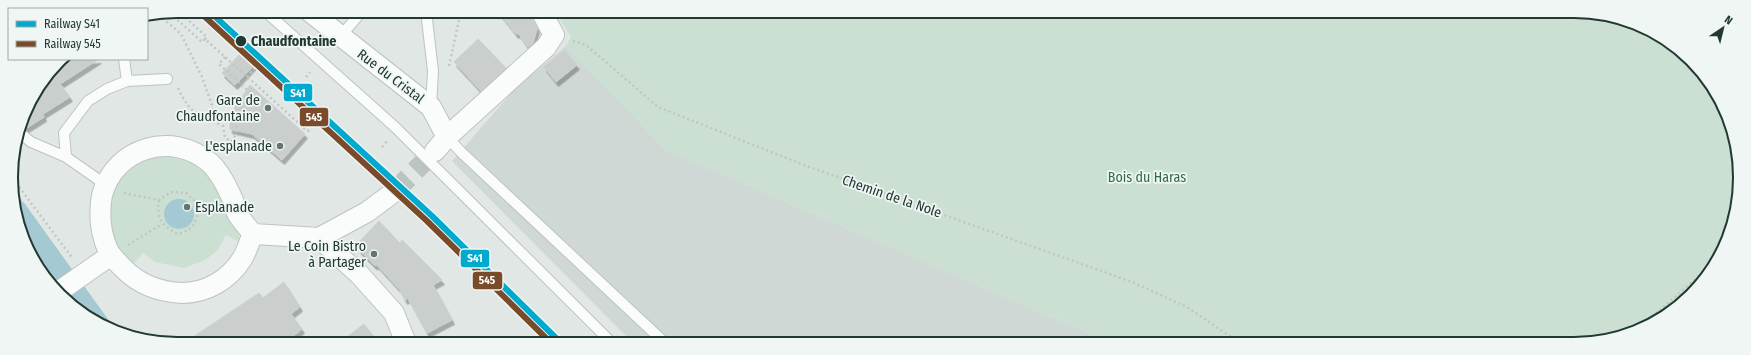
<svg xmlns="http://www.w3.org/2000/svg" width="1751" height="355" font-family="'Fira Sans Condensed',sans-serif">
  <defs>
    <filter id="shadow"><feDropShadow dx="2.5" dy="4.5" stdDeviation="0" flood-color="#0004"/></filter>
  </defs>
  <rect width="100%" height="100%" fill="#e1e7e4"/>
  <path fill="#cfd8d4" d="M566,46L666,150L1111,343H633L452,161L514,90Z"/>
  <path fill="#cbdfd2" d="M555,11L1595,12L1657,33L1705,76L1734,134L1739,199L1723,251L1691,295L1647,327L1585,344L1111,343L666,150L566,46L571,37Z
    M146,155H184L210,172L238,229L240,242L226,235L217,251L205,260L184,268L155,262L143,253L130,268L115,247L106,206L115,179Z"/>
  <path fill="#a4c9d2" d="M15,193L25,204L115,329L94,322L52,287L20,231Z
    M164 214a15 15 0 1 1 30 0a15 15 0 1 1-30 0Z"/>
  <path fill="#cacfcd" stroke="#cad0cd" filter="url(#shadow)" d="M498,11H527L537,28L533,43L528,47L518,33L516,34Z
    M478,39L506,68L481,91L454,62Z
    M564,51L577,65L556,82L544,67Z
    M241,53L254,65L235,85L222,73Z
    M99,59L60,84L70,97L43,114L44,117L25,129L22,127L28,104L60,60Z
    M250,85L305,134L282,160L252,134L230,129V121L235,107Z
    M379,221L400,243L402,240L442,280L433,285L452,320L427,333L408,298L405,300L400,290L377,265H374L359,250V242Z
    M284,282L300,307L291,314L302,329L285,343H184L259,293L263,298Z
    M364,324L379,343H339Z"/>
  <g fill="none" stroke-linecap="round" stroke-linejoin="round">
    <path stroke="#bbc4c1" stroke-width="20" stroke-dasharray="20 10" stroke-linecap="butt" d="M394,192L435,151"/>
    <g stroke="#bec3c1" stroke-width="12">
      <path id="lane" d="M265,11L395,127L612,343
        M426,11L433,71L431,107
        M340,37L362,11
        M127,81L167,79
        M20,133L31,142L66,157L106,185
        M447,137L461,152L665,343
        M66,157L64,133L88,101L107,89L127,81L124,59"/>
    </g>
    <g stroke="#bec3c1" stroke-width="22">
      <path id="street" d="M309,11L431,107L447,137
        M435,151L447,137L546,47L554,35L541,11
        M253,234C249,242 247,251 242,259C229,280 206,293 182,293C159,292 138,284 122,267C119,264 115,260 112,256C106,249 102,234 101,225C100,215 100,205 102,195C115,147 172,131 209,162C220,172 227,187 233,200C235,205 235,210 238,215C242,221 248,228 253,234L319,238
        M319,238L359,274L394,313L406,343
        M319,238L367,212L394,192
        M58,292L111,255"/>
    </g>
    <path stroke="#bfc7c5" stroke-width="2.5" stroke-dasharray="2 3" stroke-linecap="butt" d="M178,11L207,37L205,39
      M170,13L202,42L205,39L304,128L308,131L311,128
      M159,15L181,34L202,77L213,108L211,120
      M573,41L586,45L658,107L804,165L1132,282L1187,307L1240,343
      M225,57L219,64L270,111
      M449,66L461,11
      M247,77L259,63
      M306,77L310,72
      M178,88C191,116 198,113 223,126L225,137L231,142
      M382,147L387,141
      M224,148L234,139L240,110L252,95
      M13,179L73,259
      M124,193L159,200L171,192L186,193L200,206
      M159,200C156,219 161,224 177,234C195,230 195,222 200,206
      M200,206L212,203
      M128,245L162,224
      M1637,330L1692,282L1710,270"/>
    <use href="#lane" stroke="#fafbfb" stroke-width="10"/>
    <use href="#street" stroke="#fafbfb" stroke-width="20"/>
    <g stroke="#eff6f3" stroke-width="9">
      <path id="rail-1" d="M209,11L432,216L561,343"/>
    </g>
    <g stroke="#eff6f3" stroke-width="9">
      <path id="rail-2" d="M204,16L427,221L551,343"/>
    </g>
    <use href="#rail-1" stroke="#00a9ce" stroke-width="6"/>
    <use href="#rail-2" stroke="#7a4b2a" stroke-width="6"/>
  </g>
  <circle fill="#213833" stroke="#eff6f3" stroke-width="1.5" cx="241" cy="41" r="6"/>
  <g fill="#647571" stroke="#eff6f3" stroke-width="1.5">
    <circle cx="268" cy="108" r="4"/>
    <circle cx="280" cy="146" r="4"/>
    <circle cx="187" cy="207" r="4"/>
    <circle cx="374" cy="254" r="4"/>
  </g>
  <g text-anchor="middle" stroke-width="3.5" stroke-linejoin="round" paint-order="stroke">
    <g font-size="14" font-weight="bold" fill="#213833" stroke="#eff6f3" text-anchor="start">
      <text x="251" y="46">Chaudfontaine</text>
    </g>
    <g font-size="14" fill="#213833" stroke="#eff6f3">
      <text transform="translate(391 76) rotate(37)" y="5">Rue du Cristal</text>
      <text transform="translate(892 196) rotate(19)" y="5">Chemin de la Nole</text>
    </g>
    <g font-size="14" fill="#213833" stroke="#eff6f3" text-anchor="end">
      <text x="260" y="105">Gare de<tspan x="260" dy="16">Chaudfontaine</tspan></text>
      <text x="272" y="151">L'esplanade</text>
      <text x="195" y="212" text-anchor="start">Esplanade</text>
      <text x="366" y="251">Le Coin Bistro<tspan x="366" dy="16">à Partager</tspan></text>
    </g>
    <g font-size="14" fill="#2f6b4b" stroke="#eff6f3">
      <text x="1147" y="182">Bois du Haras</text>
    </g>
  </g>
  <path d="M0 0H1751V355H0ZM177 18H1574A159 159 0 0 1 1733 177V178A159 159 0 0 1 1574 337H177A159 159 0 0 1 18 178V177A159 159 0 0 1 177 18Z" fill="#eff6f3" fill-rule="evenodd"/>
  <path fill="none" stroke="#213833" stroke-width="2" d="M177 18H1574A159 159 0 0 1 1733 177V178A159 159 0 0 1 1574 337H177A159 159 0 0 1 18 178V177A159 159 0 0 1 177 18Z"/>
  <g stroke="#eff6f3" stroke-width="1.5">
    <rect x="283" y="83" width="30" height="19" rx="4" fill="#00a9ce"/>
    <rect x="299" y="107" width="30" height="20" rx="4" fill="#7a4b2a"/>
    <rect x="460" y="249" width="30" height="19" rx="4" fill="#00a9ce"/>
    <rect x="472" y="271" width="31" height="19" rx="4" fill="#7a4b2a"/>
  </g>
  <g font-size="11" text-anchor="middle" font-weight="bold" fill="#fff">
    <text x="298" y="97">S41</text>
    <text x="314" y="121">545</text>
    <text x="475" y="262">S41</text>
    <text x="487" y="284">545</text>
  </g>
  <rect x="8" y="8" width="140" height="52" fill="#eff6f3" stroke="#9daaa6"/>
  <rect x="16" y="21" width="20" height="6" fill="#00a9ce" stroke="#9daaa6"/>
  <text x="44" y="28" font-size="12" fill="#213833">Railway S41</text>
  <rect x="16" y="41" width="20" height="6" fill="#7a4b2a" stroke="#9daaa6"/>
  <text x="44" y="48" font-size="12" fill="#213833">Railway 545</text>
  <g transform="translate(1723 28) rotate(35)" stroke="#eff6f3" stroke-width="3" paint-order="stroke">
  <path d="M0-3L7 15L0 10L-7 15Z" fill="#213833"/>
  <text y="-6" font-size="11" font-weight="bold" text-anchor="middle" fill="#213833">N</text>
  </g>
</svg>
